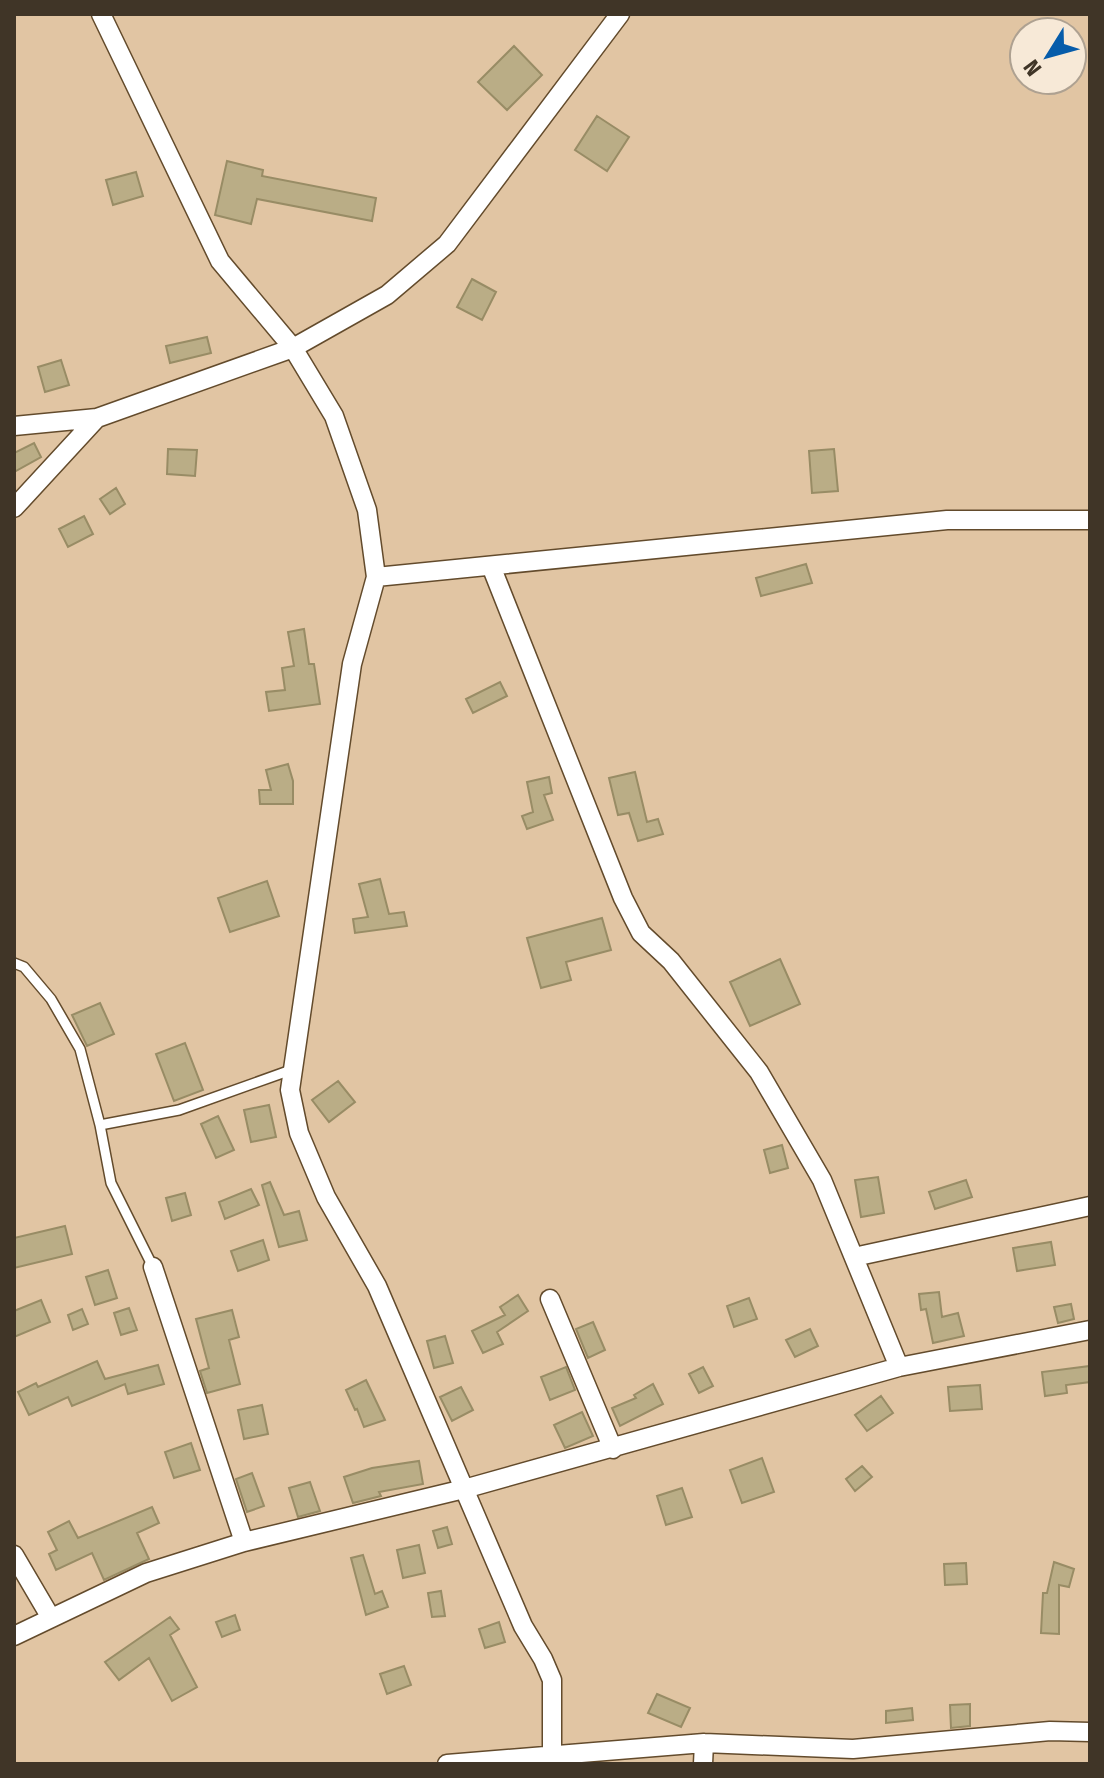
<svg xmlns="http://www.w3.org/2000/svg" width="1104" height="1778" font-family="'Fira Sans Condensed',sans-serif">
  <rect width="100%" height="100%" fill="#e1c5a3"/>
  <path fill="#baad86" stroke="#988c65" stroke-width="2" d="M514,46L542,75L507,110L478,82Z
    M597,116L629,137L607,171L575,150Z
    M227,161L263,170L262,176L376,198L372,221L257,199L251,224L215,215Z
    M136,172L143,196L113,205L106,180Z
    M472,279L496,292L482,320L457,307Z
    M207,337L211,353L170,363L166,346Z
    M61,360L69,385L45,392L38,367Z
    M34,443L41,457L14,472V453Z
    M168,449L197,450L195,476L167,474Z
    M834,449L838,491L812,493L809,451Z
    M116,488L125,504L110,514L100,499Z
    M84,516L93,534L68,547L59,529Z
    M806,564L812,583L761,596L756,578Z
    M304,629L309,664H314L320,704L269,711L266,692L285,690L282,668L294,666L288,632Z
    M500,682L507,696L473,713L466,699Z
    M288,764L293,781V804H260L259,790H271L266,770Z
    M635,772L647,822L658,819L663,834L638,841L629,813L618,815L609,778Z
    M549,777L552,793L544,795L553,820L527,829L522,816L533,812L527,782Z
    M380,879L389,914L404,912L407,926L355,933L353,919L368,917L359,884Z
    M267,881L279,916L230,932L218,898Z
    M602,918L611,950L566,962L571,980L541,988L527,938Z
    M780,959L800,1004L750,1026L730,982Z
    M100,1003L114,1034L87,1046L72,1015Z
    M185,1043L203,1090L174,1101L156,1054Z
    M338,1081L355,1102L329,1122L312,1100Z
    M269,1105L276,1137L251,1142L244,1110Z
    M218,1116L234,1150L216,1158L201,1124Z
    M782,1145L788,1168L770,1173L764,1150Z
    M878,1177L884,1213L861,1217L855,1180Z
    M966,1180L972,1197L935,1209L929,1192Z
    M270,1182L284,1215L299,1211L307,1240L279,1247L262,1185Z
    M251,1189L259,1205L225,1219L219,1202Z
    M185,1193L191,1215L172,1221L166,1198Z
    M65,1226L72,1254L14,1268V1238Z
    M263,1240L269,1260L238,1271L231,1251Z
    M1051,1242L1055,1265L1017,1271L1013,1248Z
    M108,1270L117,1298L95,1305L86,1277Z
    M939,1292L942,1317L958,1313L964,1336L933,1343L926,1309L921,1310L919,1294Z
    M518,1295L528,1311L497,1332L503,1344L483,1353L472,1331L505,1315L500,1307Z
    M749,1298L757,1319L734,1327L727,1306Z
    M41,1300L50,1322L14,1337V1311Z
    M1071,1304L1074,1319L1058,1323L1054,1307Z
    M129,1308L137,1330L121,1335L114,1313Z
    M82,1309L88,1324L73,1330L68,1315Z
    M232,1310L239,1337L229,1340L240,1384L207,1393L200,1371L209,1368L196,1319Z
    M593,1322L605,1350L588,1358L576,1329Z
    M810,1329L818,1346L795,1357L786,1340Z
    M445,1336L453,1363L434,1368L427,1341Z
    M97,1361L105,1379L158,1365L164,1384L128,1394L125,1384L72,1406L68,1397L29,1415L18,1392L36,1383L38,1387Z
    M1090,1366V1382L1066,1385L1067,1393L1045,1396L1042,1372Z
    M566,1367L575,1390L550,1400L541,1377Z
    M703,1367L713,1386L699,1393L689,1374Z
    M366,1380L385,1420L364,1427L357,1409L355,1410L346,1390Z
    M653,1384L663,1404L620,1426L612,1408L636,1398L634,1395Z
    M980,1385L982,1409L950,1411L948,1387Z
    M461,1387L473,1410L452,1421L440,1397Z
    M881,1396L893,1413L867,1431L855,1415Z
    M262,1405L268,1434L244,1439L238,1410Z
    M582,1412L593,1436L565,1448L554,1425Z
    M191,1443L200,1470L174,1478L165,1452Z
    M762,1458L774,1492L742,1503L730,1470Z
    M419,1461L423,1484L379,1492L381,1496L353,1503L344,1477L372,1468Z
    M862,1466L872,1477L855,1491L846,1479Z
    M252,1473L264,1506L247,1512L236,1479Z
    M310,1482L320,1511L298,1517L289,1488Z
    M682,1488L692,1517L666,1525L657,1496Z
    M152,1507L159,1523L137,1533L149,1559L104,1580L92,1553L56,1570L49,1554L57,1550L48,1532L69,1521L78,1538Z
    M447,1527L452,1544L438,1548L433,1531Z
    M419,1545L425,1573L403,1578L397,1550Z
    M363,1555L375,1594L382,1591L388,1607L366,1615L351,1558Z
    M1054,1562L1074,1569L1069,1587L1059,1585V1634L1041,1633L1043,1593H1047Z
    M966,1563L967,1584L945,1585L944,1564Z
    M441,1591L445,1616L432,1617L428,1593Z
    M235,1615L240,1630L222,1637L216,1622Z
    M170,1617L179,1629L170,1635L197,1687L172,1701L149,1658L119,1680L105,1662Z
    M499,1622L505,1642L485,1648L479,1629Z
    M404,1666L411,1685L387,1694L380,1674Z
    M657,1694L690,1708L681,1727L648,1713Z
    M970,1704V1726L951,1728L950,1705Z
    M912,1708L913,1720L886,1723V1711Z"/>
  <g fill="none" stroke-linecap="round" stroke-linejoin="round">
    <g stroke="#634b2c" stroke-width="12">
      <path id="lane" d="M14,963L24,967L51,999L80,1049L100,1125L111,1183L153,1267
        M100,1125L179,1110L291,1070"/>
    </g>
    <g stroke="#634b2c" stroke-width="21">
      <path id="street" d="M101,14L220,261L293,348L334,416L367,510L376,577L352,664L290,1090L299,1133L326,1197L377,1286L523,1626L543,1659L552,1680V1764
        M14,426L97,418L293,348L387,295L447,244L620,14
        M14,508L97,418
        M491,566L623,898L641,933L671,961L759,1072L822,1180L899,1367
        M376,577L947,520H1090
        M854,1257L1090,1206
        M153,1267L244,1542
        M550,1299L613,1449
        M14,1555L51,1618
        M14,1636L146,1573L244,1542L464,1489L899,1367L1090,1330
        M447,1764L704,1743L853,1749L1050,1731L1090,1732
        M703,1764L704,1743"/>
    </g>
    <use href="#lane" stroke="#fff" stroke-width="9"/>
    <use href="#street" stroke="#fff" stroke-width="18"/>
  </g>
  <rect width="1104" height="1778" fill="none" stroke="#403527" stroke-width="32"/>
  <g transform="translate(1048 56) rotate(233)"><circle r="38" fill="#f7e9d7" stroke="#aea191" stroke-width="2"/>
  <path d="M0-6L14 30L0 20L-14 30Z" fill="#065caa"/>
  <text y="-12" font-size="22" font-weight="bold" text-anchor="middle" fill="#403527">N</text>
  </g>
</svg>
